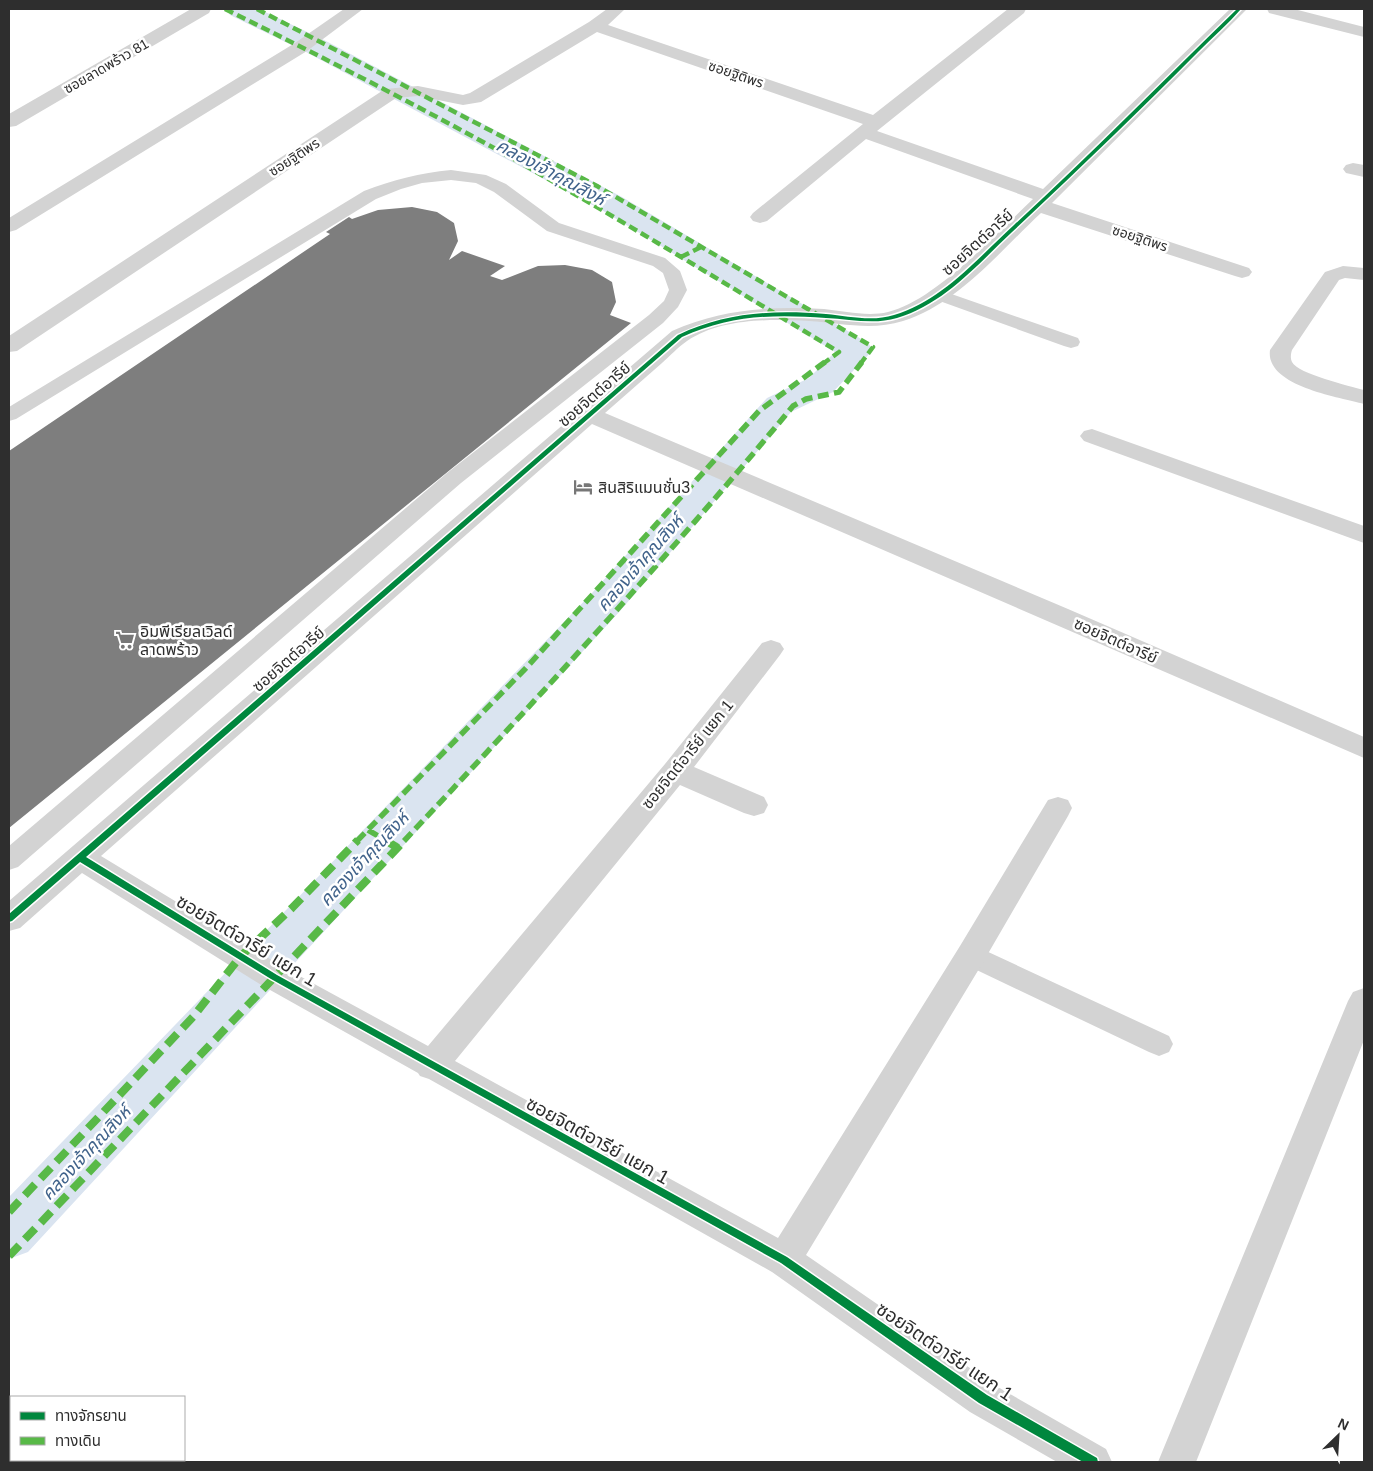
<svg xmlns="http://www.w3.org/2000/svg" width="1373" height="1471" font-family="Arial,'Noto Sans Thai',sans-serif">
  <rect width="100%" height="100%" fill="#fff"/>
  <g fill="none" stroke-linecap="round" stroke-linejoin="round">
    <path fill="#dae4f0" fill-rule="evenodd" d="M226,9H259L324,40L622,197L868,343L873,350L833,392L791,412L620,611L28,1252L9,1259V1197L592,593L767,398L809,378L835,352L600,209L306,52L230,15Z"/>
  </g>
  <path fill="#7e7e7e" d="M412,207L437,212L454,223L458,241L449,260L462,251L505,266L490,276L502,280L538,266L565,265L592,270L612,282L616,302L610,315L631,323L9,828V451L330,234L326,232L349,217L352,219L378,210Z"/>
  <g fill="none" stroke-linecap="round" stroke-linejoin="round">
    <path fill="#d3d3d3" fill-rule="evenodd" d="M451,170L486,175L506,184L559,223L665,258L680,271L687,290L678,307L663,323L461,483L18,867L9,870V846L447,473L649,315L664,301L669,290L663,273L653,266L547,231L494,192L476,183L451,180L422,183L401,189L376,199L16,419L9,421V407L364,191C393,180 420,173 451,170Z
      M940,290L1078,338L1080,342L1078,346L1071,348L1064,346L934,299L931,295L934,291Z
      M971,944L1169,1036L1173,1044L1169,1052L1159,1056L1149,1052L962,963L958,955L962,947Z"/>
    <path fill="#d3d3d3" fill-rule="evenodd" d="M191,9H211L209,13L16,126L9,127V114Z
      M344,9H363L307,51L16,230L9,232V218L295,43Z
      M607,9H625L608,25L873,115L1008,9H1026L1024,13L877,131L1043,189L1230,9H1247L1052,203L1249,268L1252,272L1249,276L1242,278L1235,276L1041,213C1000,251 958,304 903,321C872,331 840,323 809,321C770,319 721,318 687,341C678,347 670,356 662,363C643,380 624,396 605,413L1068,609L1364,737V758L592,424L101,856L285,968L428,1046L665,764L762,643L771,640L780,643L784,649L780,655L694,767L764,797L768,805L764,813L754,816L744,813L680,785L455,1061L778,1238L960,946L1048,800L1058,797L1068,800L1072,808L1068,816L982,964L806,1255L996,1386L1106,1449L1112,1462H1057L970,1412L772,1272L429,1079L420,1076L418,1073L263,986L82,873L20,928L9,931V901L672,331C721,309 771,306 824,309C845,311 867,317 888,312C935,301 998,232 1033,199L866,139L767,221L760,223L753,221L750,217L753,213L863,124L597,32L481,102L463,105L418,96L396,98L17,351L9,352V336L385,89L418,86L463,95L470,93L589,22Z
      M1267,9H1294L1364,27V37L1269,13Z
      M1353,163L1364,165V177L1346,173L1343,169L1346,165Z
      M1343,266L1364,268V280L1345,278L1339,280L1292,350C1291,353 1290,358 1292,362C1298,374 1350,386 1364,390V404C1338,397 1265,386 1270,350L1325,272Z
      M1092,429L1364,526V543L1084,441L1080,436L1084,431Z
      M1364,988V1040L1196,1462H1158L1348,1001L1353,992Z"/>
    <path stroke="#58b947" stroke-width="4.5" stroke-dasharray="9 4.5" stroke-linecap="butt" d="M225,9C316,54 405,99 494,148C610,213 724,283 839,352L824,363
      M257,9L597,186L873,347L861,363
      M681,257L703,246"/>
    <path stroke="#58b947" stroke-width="5.5" stroke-dasharray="11 5.5" stroke-linecap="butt" d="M368,830L387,841
      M357,841L526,668L759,411L825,362
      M404,841C537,699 669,556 793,406L806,399L839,392L862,362"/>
    <path stroke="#58b947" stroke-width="8" stroke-dasharray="15 8" stroke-linecap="butt" d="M385,840L398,848
      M9,1212L193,1017L240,957L292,908L358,840
      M9,1256L405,840"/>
    <g stroke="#fff" stroke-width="3">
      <path id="cycleway" d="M1237,9H1241C1228,24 1213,37 1198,52C1171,79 1143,107 1115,134C1081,167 1046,200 1011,233C977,265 944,304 897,318C874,325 850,319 826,318C774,314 730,315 682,337L86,857L277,975L787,1257L987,1395L1097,1458L1098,1462H1083L979,1403L781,1263L271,979L80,862L12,921L9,922V914L678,335C727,312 773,310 826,314C848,316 872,322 894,315C942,301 978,258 1014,225C1090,155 1163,81 1237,9Z"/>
    </g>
    <use href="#cycleway" fill="#00873e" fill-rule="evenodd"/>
  </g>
  <defs>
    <g id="hotel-bare" transform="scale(1.5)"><path d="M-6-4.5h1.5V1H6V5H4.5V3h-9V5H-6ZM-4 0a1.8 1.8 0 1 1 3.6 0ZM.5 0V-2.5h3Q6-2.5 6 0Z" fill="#777" stroke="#fff" stroke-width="2.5" paint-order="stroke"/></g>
    <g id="supermarket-bare" transform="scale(1.5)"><path d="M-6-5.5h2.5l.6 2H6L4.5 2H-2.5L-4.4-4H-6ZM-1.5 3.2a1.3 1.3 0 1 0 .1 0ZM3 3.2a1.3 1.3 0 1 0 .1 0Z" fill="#777" stroke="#fff" stroke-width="2.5" paint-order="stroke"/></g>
  </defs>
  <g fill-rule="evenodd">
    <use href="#hotel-bare" x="583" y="487"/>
    <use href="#supermarket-bare" x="125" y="640"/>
  </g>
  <g text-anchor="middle" stroke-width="5" stroke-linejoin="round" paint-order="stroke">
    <g font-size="14" fill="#2e2e2e" stroke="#fff">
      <text transform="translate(106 66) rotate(-30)" y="5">ซอยลาดพร้าว 81</text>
      <text transform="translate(736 74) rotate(19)" y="5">ซอยฐิติพร</text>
      <text transform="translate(294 157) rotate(-33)" y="5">ซอยฐิติพร</text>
      <text transform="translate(1140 238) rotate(18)" y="5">ซอยฐิติพร</text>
    </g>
    <g font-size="16" fill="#2e2e2e" stroke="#fff">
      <text transform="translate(977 242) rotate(-42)" y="6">ซอยจิตต์อารีย์</text>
      <text transform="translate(594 394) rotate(-41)" y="6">ซอยจิตต์อารีย์</text>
      <text transform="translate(1116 640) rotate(24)" y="6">ซอยจิตต์อารีย์</text>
      <text transform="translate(288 659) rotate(-41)" y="6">ซอยจิตต์อารีย์</text>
      <text transform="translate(687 754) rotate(-51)" y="6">ซอยจิตต์อารีย์ แยก 1</text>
    </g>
    <g font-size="16" fill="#2e2e2e" stroke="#fff" text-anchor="start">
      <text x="598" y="493">สินสิริแมนชั่น3</text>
      <text x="140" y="637">อิมพีเรียลเวิลด์<tspan x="140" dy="18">ลาดพร้าว</tspan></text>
    </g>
    <g font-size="18" font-style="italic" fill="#41638b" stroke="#fff">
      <text transform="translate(551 172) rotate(28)" y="6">คลองเจ้าคุณสิงห์</text>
      <text transform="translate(640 563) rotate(-49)" y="6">คลองเจ้าคุณสิงห์</text>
      <text transform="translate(364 859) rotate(-47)" y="6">คลองเจ้าคุณสิงห์</text>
      <text transform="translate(86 1153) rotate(-47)" y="6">คลองเจ้าคุณสิงห์</text>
    </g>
    <g font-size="19" fill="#2e2e2e" stroke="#fff">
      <text transform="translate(247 940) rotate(31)" y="7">ซอยจิตต์อารีย์ แยก 1</text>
      <text transform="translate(598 1140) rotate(29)" y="7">ซอยจิตต์อารีย์ แยก 1</text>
      <text transform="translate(945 1351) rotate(34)" y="7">ซอยจิตต์อารีย์ แยก 1</text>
    </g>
  </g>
  <rect width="1373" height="1471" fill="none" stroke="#2e2e2e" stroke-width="20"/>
  <rect x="10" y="1396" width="175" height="65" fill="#ffffff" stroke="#ababab"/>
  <rect x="20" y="1412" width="25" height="8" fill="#00873e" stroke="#ababab"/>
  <text x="55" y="1421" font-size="15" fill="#2e2e2e">ทางจักรยาน</text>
  <rect x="20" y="1437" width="25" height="8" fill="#58b947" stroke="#ababab"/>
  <text x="55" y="1446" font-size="15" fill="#2e2e2e">ทางเดิน</text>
  <g transform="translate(1338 1436) rotate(25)" stroke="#ffffff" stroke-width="4" paint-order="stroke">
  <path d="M0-4L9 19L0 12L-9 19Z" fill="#2e2e2e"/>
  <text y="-8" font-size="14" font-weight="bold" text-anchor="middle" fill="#2e2e2e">N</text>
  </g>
</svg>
